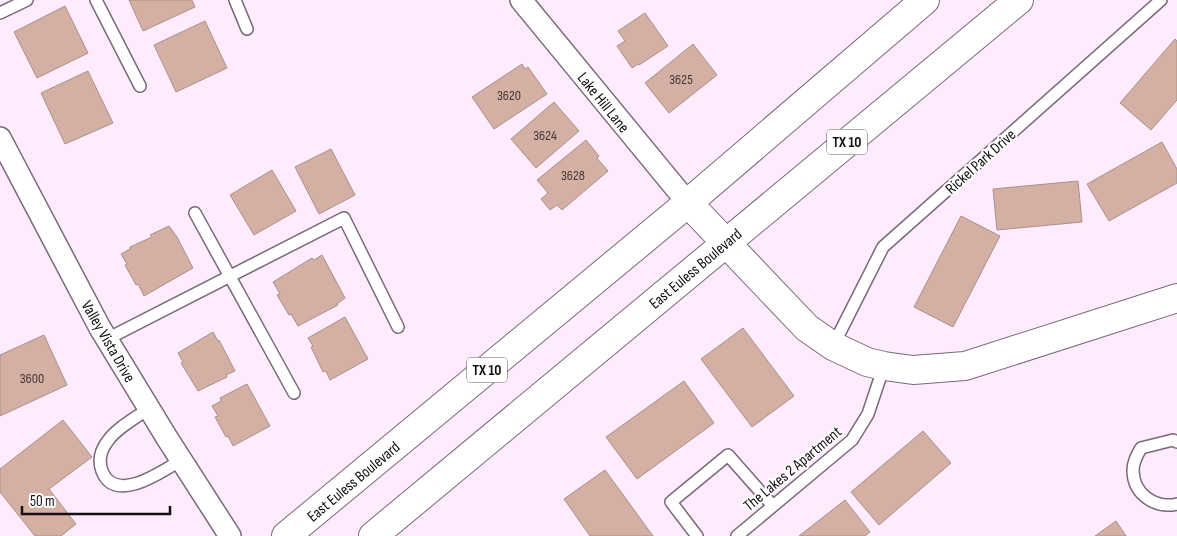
<svg xmlns="http://www.w3.org/2000/svg" width="1177" height="536" font-family="'Sofia Sans Condensed',sans-serif">
  <rect width="100%" height="100%" fill="#feebfd"/>
  <path fill="#d4afa3" stroke="#a89189" d="M129,0H192L195,7L143,31Z
    M65,6L88,53L37,78L14,32Z
    M645,13L668,46L639,65L638,64L632,68L617,46L625,41L618,31Z
    M205,21L227,68L176,92L154,45Z
    M1175,39L1177,41V100L1151,130L1120,103Z
    M693,44L717,75L669,113L645,83Z
    M522,64L525,69L528,67L547,94L494,129L472,97Z
    M88,71L113,123L65,144L41,93Z
    M554,102L579,131L536,168L511,139Z
    M586,140L599,156L597,158L608,171L562,210L557,205L550,210L541,199L548,193L537,180Z
    M1162,142L1177,169V183L1109,221L1087,184Z
    M331,149L355,195L319,214L295,167Z
    M272,170L296,211L254,235L230,195Z
    M1078,181L1082,222L997,230L993,189Z
    M961,216L1000,236L953,327L914,307Z
    M169,226L177,237L193,268L144,296L138,284L136,285L125,265L127,264L121,254L130,249V247L152,237L150,235Z
    M322,255L345,298L337,304L338,305L298,326L291,314L289,315L277,295L280,294L273,282L312,258L314,260Z
    M345,317L368,359L330,380L326,371L323,372L311,347L313,346L308,338Z
    M743,328L794,396L752,427L701,359Z
    M213,332L218,341L219,340L235,371L226,375L227,377L198,391L181,363L183,362L178,353Z
    M44,335L67,385L0,416V355Z
    M684,381L714,423L637,479L606,437Z
    M247,384L270,426L233,446L228,436L226,437L215,417L218,416L212,406L221,401L220,398Z
    M63,420L92,457L49,489L76,524L61,536H35L0,492V469Z
    M923,431L951,463L879,525L851,492Z
    M605,470L653,536H590L564,499Z
    M845,500L870,532L865,536H799Z
    M1116,521L1126,536H1095Z"/>
  <g fill="none" stroke-linecap="round" stroke-linejoin="round">
    <g stroke="#796978" stroke-width="14">
      <path id="service" d="M96,0L140,86
        M235,0L247,29
        M0,13L27,0
        M195,213L294,393
        M107,339L344,218L398,327
        M833,346L883,247L1161,0
        M149,408C136,418 116,428 107,442C101,450 98,460 102,471C115,505 163,471 181,460
        M1177,442L1173,440L1141,448C1137,455 1133,462 1133,470C1133,494 1155,509 1177,504
        M697,536L671,502L728,455L773,506
        M737,536L852,440L868,414L884,366"/>
    </g>
    <g stroke="#796978" stroke-width="24">
      <path id="minor" d="M521,0L688,203
        M0,138L100,328L167,438L230,536"/>
    </g>
    <g stroke="#796978" stroke-width="30">
      <path id="tertiary" d="M688,203L807,328L833,346L867,362L884,366L913,370L965,366L1177,298"/>
    </g>
    <g stroke="#796978" stroke-width="30">
      <path id="primary" d="M286,536L688,203L925,0
        M373,536L1019,0"/>
    </g>
    <use href="#service" stroke="#fff" stroke-width="11"/>
    <use href="#minor" stroke="#fff" stroke-width="21"/>
    <use href="#tertiary" stroke="#fff" stroke-width="28"/>
    <use href="#primary" stroke="#fff" stroke-width="28"/>
  </g>
  <g text-anchor="middle" stroke-width="4" stroke-linejoin="round" paint-order="stroke">
    <g font-size="14" fill="#453738">
      <text x="681" y="84">3625</text>
      <text x="509" y="100">3620</text>
      <text x="545" y="140">3624</text>
      <text x="573" y="180">3628</text>
      <text x="32" y="383">3600</text>
    </g>
    <g fill="#fff" stroke="#5b575b" stroke-width="1">
      <rect x="827" y="129.5" width="40" height="25" rx="4"/>
      <rect x="467" y="357.5" width="40" height="25" rx="4"/>
    </g>
    <g font-size="15" font-weight="bold" fill="#150f15">
      <text x="847" y="147">TX 10</text>
      <text x="487" y="375">TX 10</text>
    </g>
    <g font-size="16" fill="#150f15" stroke="#fff">
      <text transform="translate(604 102) rotate(51)" y="6">Lake Hill Lane</text>
      <text transform="translate(980 161) rotate(-42)" y="6">Rickel Park Drive</text>
      <text transform="translate(695 268) rotate(-40)" y="6">East Euless Boulevard</text>
      <text transform="translate(109 341) rotate(60)" y="6">Valley Vista Drive</text>
      <text transform="translate(792 468) rotate(-40)" y="6">The Lakes 2 Apartment</text>
      <text transform="translate(353 481) rotate(-40)" y="6">East Euless Boulevard</text>
    </g>
  </g>
  <path d="M22 506v8h148v-8" fill="none" stroke="#150f15" stroke-width="2.5"/>
  <text x="30" y="506" font-size="15" fill="#150f15" stroke="#ffffff" stroke-width="4" paint-order="stroke">50 m</text>
</svg>
